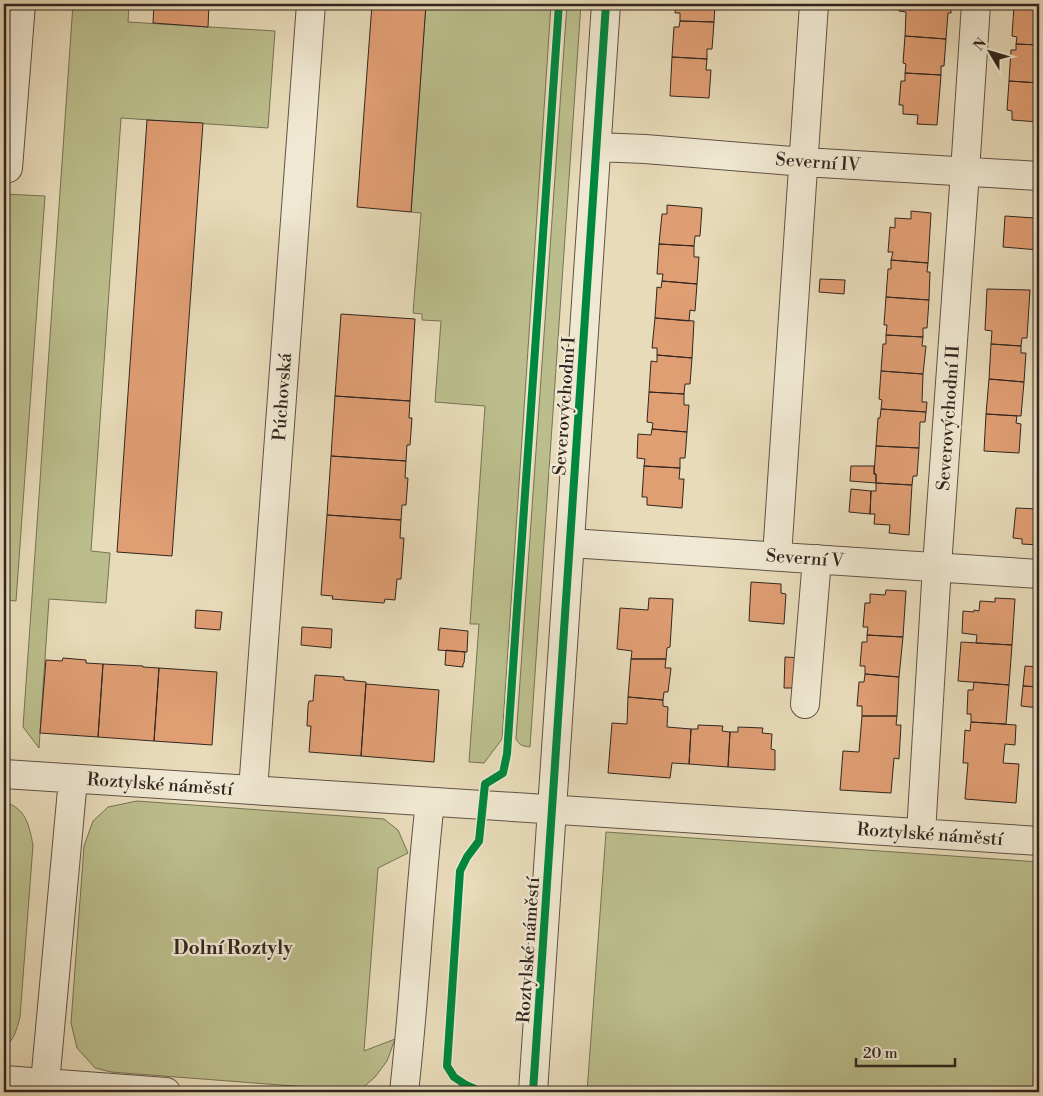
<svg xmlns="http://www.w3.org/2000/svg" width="1043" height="1096" font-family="'Libre Bodoni',serif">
  <rect width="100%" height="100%" fill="#e8dbb9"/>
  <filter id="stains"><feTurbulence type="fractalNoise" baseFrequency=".004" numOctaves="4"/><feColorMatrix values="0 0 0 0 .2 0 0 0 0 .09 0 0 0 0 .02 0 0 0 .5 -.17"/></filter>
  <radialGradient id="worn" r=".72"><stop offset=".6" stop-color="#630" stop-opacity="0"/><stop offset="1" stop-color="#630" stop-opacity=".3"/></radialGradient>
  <path fill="#bbbe8c" stroke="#767256" d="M73,4H129L128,22L275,31L268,128L121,118L91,551L110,553L106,603L49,599L39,748L23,727Z
    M426,4H551L502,739L484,763L469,762L479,624H470L485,406L435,402L441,321L422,320V314L413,313L421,213L411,212Z
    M567,4H581L530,747C523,746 520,746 516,739Z
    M4,194L45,196L16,601L4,600Z
    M137,801L384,819L398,830L408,853L378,868L364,1051L395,1039L387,1061L375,1077L359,1091L111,1072L95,1068L77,1048L71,1023L84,846L93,821L108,807Z
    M4,802C26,808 29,825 33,845L20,1017C17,1029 14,1040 4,1048Z
    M606,832L1039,862V1092H587Z"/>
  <path fill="#e09e73" stroke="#322520" d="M154,4H209L208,27L153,23Z
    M372,4H426L411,212L357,207Z
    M676,4H715L714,22L680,21V13H675Z
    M900,4H951V13H948L946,39L905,36L906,12L899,11Z
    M1014,4H1039V8L1014,6Z
    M1014,6L1039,8V45L1016,44L1017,37L1012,36Z
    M680,21L714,22L712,49H707V59L672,57L674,27H679Z
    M905,36L946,39L944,66H941V75L905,73L906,64L903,63Z
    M1016,44L1039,45V83L1009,81L1011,50H1016Z
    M672,57L707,59L706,70H711L709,98L670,96Z
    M905,73L941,75L937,125L917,124L918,115L903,114V105H899L901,81H905Z
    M1009,81L1039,83V122L1012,120V111L1007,110Z
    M147,120L203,123L172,556L117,552Z
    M667,205L702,208L700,236H695L694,246L659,244L662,214H667Z
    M911,211L931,213L928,263L891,260L893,252H888L890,227L895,228V218L911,219Z
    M1035,212H1039V250L1003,247L1005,216L1034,218Z
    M659,244L694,246V257H699L697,284L662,281L663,274H657Z
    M891,260L928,263L927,272H930L929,300L886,297L888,269H891Z
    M820,279L845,280L844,294L819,292Z
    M662,281L697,284L695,311L690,310L689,321L655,318L657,287L661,288Z
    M987,289L1030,290L1027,338H1022L1021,346L991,344L992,331L985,330Z
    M886,297L929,300L927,328H923V337L886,335L887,325H884Z
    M341,314L415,319L410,401L335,396Z
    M655,318L694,321L692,358L657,355V348H652Z
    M886,335L923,337L922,346H926L923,374L881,371L883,344H886Z
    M991,344L1021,346V353H1026L1024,382L989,379Z
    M657,355L692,358L690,384H685L684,394L649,392L651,361L657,362Z
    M881,371L923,374L922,402H927L926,412L881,409L882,400L879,399Z
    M989,379L1024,382L1021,416L986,414Z
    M649,392L684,394V405H689L687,432L652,429L653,423L647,422Z
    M335,396L410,401L409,418H412L410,445H407L406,461L331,456Z
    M881,409L926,412L925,422H920L919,448L876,446L878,418H880Z
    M986,414L1017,416L1016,423L1021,424L1019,453L984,451Z
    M652,429L687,432L685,458H680V468L644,466L645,459L637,458L638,434L651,435Z
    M876,446L919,448L917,476H913L912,485L876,483V474H874Z
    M331,456L406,461L405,478H408L406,505H402L401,520L327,515Z
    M644,466L680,468L679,479H684L682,508L647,505V497H642Z
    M851,466H874V474H876V483L850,481Z
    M876,483L912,485L909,535L889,533L890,525L874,524L875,514H870L871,491H876Z
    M851,489L871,491L870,514L849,512Z
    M1016,508L1039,509V545L1022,544V539L1013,538Z
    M327,515L401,520L400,538H404L401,579H397L395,600L385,599L384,603L332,599L333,596L321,595Z
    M751,582L781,584V593L786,594L784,624L749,621Z
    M886,590L906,591L903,637L867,635L868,627H863L865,603H870V594L885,595Z
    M649,598L673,599L670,647L667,648L666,659H631L632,651L617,649L620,608L648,610Z
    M995,598L1015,599L1012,645L976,643L977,635L962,633L963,611L974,612V610L979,611L980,601L995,602Z
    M196,610L222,612L220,630L195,628Z
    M302,627L332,629L331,648L301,645Z
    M440,628L468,631L467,652L438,650Z
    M867,635L903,637L899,677L865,674V666H860L862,642H867Z
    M961,642L1012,645L1009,685L958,681Z
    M446,650L465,652L464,663L463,664V667L445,665Z
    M785,657L802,658L800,688H784Z
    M63,658L86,660V663L103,664L98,737L40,733L46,660L62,661Z
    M631,659H666L665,668H671L668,692H664L663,700L628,697Z
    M103,664L143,666V667L159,668L154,741L98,737Z
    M1025,666L1039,667V687L1023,686Z
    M159,668L217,672L212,745L154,741Z
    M865,674L899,677L897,716H862V706H857L859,682H864Z
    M315,675L344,677V680L366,682L361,756L309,752L311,726H307L308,706L309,701H313Z
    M974,682L1009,685L1006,724L971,722V714H967L968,690H973Z
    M366,684L439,690L434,762L361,756Z
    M1023,686L1039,687V708L1021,706Z
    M628,697L663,700V706L668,707L667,727L691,729L689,764L672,763L670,778L608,773L612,723L627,724Z
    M862,716H897L896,725H901L899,759L894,758L891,793L840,790L843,751L859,752Z
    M971,722L1016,725L1015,745L1005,744L1003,763L1019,764L1016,803L965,799L968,763H963L965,730L970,731Z
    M698,725L723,726L722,731L730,732L728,767L689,764L691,729H698Z
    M738,727L763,728L762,733L772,734L771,749L775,750V770L728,767L730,732H738Z"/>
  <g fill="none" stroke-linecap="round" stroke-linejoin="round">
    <g stroke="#605246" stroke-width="30">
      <path id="minor" d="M597,147L645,149L804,162L1039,176
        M8,168L21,4
        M570,543L1039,574
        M777,556L814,4
        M805,704L817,559
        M4,774L1039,841
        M253,790L311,4
        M921,833L937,566L965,172L976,4
        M4,1080L166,1092
        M45,1083L73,779
        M404,1092C415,996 419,898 430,802
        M533,1092L606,4"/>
    </g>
    <use href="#minor" stroke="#f0e8d2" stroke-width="28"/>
    <g stroke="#f0e8d2" stroke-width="11">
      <path id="cycleway" d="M482,1092L466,1085L454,1077L447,1066L460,871L467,857L479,841L485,784L503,773L507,754L559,4
        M533,1092L606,4"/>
    </g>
    <use href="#cycleway" stroke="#00873e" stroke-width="8"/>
  </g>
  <g text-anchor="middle" stroke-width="4.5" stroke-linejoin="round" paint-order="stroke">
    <g font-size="18" fill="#322520" stroke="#f0e8d2">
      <text transform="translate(818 162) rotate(4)" y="6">Severní IV</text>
      <text transform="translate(282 397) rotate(-86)" y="6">Púchovská</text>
      <text transform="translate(564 406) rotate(-86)" y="6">Severovýchodní I</text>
      <text transform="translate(948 418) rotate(-86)" y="6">Severovýchodní II</text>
      <text transform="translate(805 558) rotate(4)" y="6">Severní V</text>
      <text transform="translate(160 784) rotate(4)" y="6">Roztylské náměstí</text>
      <text transform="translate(930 834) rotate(4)" y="6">Roztylské náměstí</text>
      <text transform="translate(528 950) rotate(-86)" y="6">Roztylské náměstí</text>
    </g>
    <g font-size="19" font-weight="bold" fill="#322520" stroke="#f0e8d2">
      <text x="233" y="954">Dolní Roztyly</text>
    </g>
  </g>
  <rect width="1043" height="1096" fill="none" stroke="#e8dbb9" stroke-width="20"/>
  <rect x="5" y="5" width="1033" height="1086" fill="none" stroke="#322520" stroke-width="2.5"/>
  <rect x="10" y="10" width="1023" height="1076" fill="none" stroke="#322520"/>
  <g transform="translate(990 52) rotate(308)" stroke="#f0e8d2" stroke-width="4" paint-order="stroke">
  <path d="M0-4L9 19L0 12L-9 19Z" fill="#322520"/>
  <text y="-8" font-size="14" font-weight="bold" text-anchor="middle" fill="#322520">N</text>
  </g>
  <path d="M856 1058v8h99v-8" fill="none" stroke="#322520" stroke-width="2.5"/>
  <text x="863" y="1058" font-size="15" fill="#322520" stroke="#f0e8d2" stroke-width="4" paint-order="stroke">20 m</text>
  <rect width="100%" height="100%" filter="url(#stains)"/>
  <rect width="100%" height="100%" fill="url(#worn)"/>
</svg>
